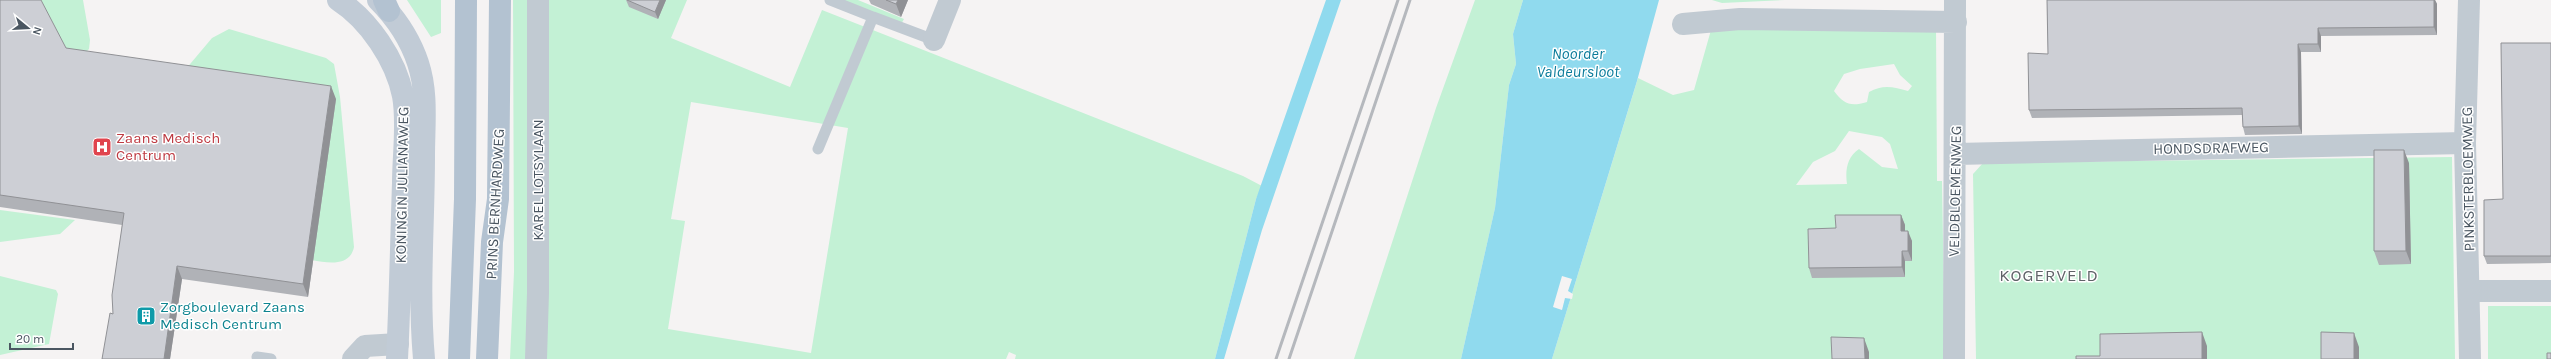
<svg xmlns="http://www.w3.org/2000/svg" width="2551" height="359" font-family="Karla,sans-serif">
  <rect width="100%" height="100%" fill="#f5f3f3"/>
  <path fill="#c3f1d5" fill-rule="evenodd" d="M41,0H83L90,40L89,49L85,53H68Z
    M407,0H441V33L431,37Z
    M513,0H528L532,227L527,359H510L514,272Z
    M548,0H687L671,38L790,87L822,10L1243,176L1262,186L1256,199L1215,359H1015L1016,355L1009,352L1006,359H543ZM691,102L848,128L811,353L668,329L685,221L671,219Z
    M834,0H858L904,19L900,26Z
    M1475,0H1523L1513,34L1516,64L1509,85L1495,208L1461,359H1354L1436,108Z
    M1712,0H1785L1722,3Z
    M1936,27L1937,181H1942L1945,359H1552L1638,78L1673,95L1694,90L1711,30ZM1894,64L1900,75L1912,86L1908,91C1894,87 1883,84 1869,92L1867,102C1850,107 1844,104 1834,91L1844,74L1860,69ZM1849,131L1882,137L1890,144L1898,169L1882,167L1859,149C1847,157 1845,170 1847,184L1796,185L1813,162L1835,151Z
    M229,29L326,58L334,64L340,97L354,247C350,267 328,263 312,260L180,76L212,38Z
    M2452,157L2455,359H1976L1973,174L1983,163Z
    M0,210L75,220L60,234L0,242Z
    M0,276L56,290L58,294L49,344L0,355Z
    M2488,306H2551V359H2488Z"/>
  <path fill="#90daee" d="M1326,0H1341L1262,230L1224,359H1215L1256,199Z
    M1523,0H1659L1637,81L1552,359H1461L1495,208L1509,85L1516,64L1513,34Z"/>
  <path fill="#f5f3f3" d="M1562,276L1572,279L1568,291L1573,294L1572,299L1565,298L1562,310L1553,307Z"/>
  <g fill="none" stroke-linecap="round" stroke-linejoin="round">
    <path stroke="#c1cad2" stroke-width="11" d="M830,0L873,17
      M818,149L873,17L934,40
      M257,357L271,359"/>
    <path stroke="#c1cad2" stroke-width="22" d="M2469,0L2465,143L2470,359
      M1683,24L1740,19L1956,22
      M934,40L950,0
      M1956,154L2465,143
      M2469,291H2551
      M353,359L365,346L398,344
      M536,359L538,293V0
      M1954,359L1955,0"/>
    <path stroke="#c1cbd6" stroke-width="22" d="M338,0C369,20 396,60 403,96C408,123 403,155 403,183C401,242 400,301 397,359
      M378,0C396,18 410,39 418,63C428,93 424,125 424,156C424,224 418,291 424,359"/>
    <path stroke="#b3c2d1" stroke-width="22" d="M384,0L389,11
      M459,359L465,199L466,0
      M487,359L492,242L498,199L500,0"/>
    <path stroke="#b5b8bd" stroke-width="3" d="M1276,359L1398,0
      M1289,359L1410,0"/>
  </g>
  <path fill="#b0b2b7" d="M0,0L66,48L336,99L308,297L182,279L170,359H102L113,314L122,225L0,207Z
    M626,0H666L658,19L629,7Z
    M869,0H908L901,17L871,4Z
    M2047,0H2435L2437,4V35L2321,36V52H2301L2302,134L2245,135L2243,127L2242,115L2032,118L2029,110L2048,54Z
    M2551,43V263L2487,264L2484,256L2503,199Z
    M2409,163L2411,264L2379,265L2374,251Z
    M1901,215L1905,225V231L1912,241V261H1905V277L1812,278L1809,268Z"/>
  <path fill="#909195" d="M660,0H666L658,19L655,12Z
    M898,0H908L901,17L896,4Z
    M2434,0H2435L2437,4V35L2434,27Z
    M2318,28L2321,36V52L2318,44Z
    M2298,44L2301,52L2302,134L2299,126Z
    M331,86L336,99L308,297L303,284Z
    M2404,150L2409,163L2411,264L2406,251Z
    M1901,215L1905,225V241L1901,231Z
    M1908,231L1912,241V261L1908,251Z
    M1902,251L1905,261V277L1902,267Z
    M177,266L182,279L170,359H164Z
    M2202,332L2207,346V359H2202Z
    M2354,333L2359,347V359H2354Z
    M1864,338L1869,352V359H1865Z"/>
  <path fill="#cdcfd5" stroke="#909195" d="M0,0H41L66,48L331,86L303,284L177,266L164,359H102L110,313L113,314L112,295L124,213L0,195Z
    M627,0H660L655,12Z
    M886,0H898L896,4Z
    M2047,0H2434V27L2318,28V44H2298L2299,126L2243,127L2242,108L2029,110L2028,53L2048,54Z
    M2501,43H2551V256H2484V200L2503,199Z
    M2374,150H2404L2406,251H2374Z
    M1835,215H1901V231H1908V251H1902V267L1809,268L1808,229L1836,228Z
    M2202,332V359H2076V356H2100V334Z
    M2321,332L2354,333V359H2321Z
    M1831,337L1864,338L1865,359H1832Z
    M2547,353H2551V359H2547Z"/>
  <defs>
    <g id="hospital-square" transform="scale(1)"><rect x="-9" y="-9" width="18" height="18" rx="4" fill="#e0444e" stroke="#fff"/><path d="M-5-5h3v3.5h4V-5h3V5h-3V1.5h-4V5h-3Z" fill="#fff"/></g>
    <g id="building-square" transform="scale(1)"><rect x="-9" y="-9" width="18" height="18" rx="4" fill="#0f9aa8" stroke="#fff"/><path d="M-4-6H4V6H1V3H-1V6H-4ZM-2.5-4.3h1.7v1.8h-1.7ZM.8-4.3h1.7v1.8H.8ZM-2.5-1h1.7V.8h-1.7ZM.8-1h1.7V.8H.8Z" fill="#fff"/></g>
  </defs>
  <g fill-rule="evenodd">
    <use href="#hospital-square" x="102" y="147"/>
    <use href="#building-square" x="146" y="316"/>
  </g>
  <g text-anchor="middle" stroke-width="3" stroke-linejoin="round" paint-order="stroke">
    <g font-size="15" fill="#be3a42" stroke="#fff" text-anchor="start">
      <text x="116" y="143">Zaans Medisch<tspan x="116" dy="17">Centrum</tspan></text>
    </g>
    <g font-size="15" fill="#4a5661" stroke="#fff">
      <text transform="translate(2211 148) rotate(-1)" y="5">HONDSDRAFWEG</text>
      <text transform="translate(2468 179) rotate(-91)" y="5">PINKSTERBLOEMWEG</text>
      <text transform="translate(538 180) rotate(-90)" y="5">KAREL LOTSYLAAN</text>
      <text transform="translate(402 185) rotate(-89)" y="5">KONINGIN JULIANAWEG</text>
      <text transform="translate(1955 191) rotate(-89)" y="5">VELDBLOEMENWEG</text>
      <text transform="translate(495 204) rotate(-87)" y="5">PRINS BERNHARDWEG</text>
    </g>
    <g font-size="15" fill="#0d838f" stroke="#fff" text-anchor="start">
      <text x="160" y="312">Zorgboulevard Zaans<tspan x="160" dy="17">Medisch Centrum</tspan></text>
    </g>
    <g font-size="16" font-style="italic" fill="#0c7c9b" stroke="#fff">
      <text x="1578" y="59">Noorder<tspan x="1578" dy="18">Valdeursloot</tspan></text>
    </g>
    <g font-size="17" letter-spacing="1" fill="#5f6368" stroke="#fff">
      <text x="2049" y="281">KOGERVELD</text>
    </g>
  </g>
  <g transform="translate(28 28) rotate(108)" stroke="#ffffff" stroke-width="3" paint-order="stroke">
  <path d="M0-3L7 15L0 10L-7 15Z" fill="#4a5661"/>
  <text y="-6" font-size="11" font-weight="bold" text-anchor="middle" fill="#4a5661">N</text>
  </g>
  <path d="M10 343v6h63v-6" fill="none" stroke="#4a5661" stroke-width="2"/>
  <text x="16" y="343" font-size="12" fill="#4a5661" stroke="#ffffff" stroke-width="3" paint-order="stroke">20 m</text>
</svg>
